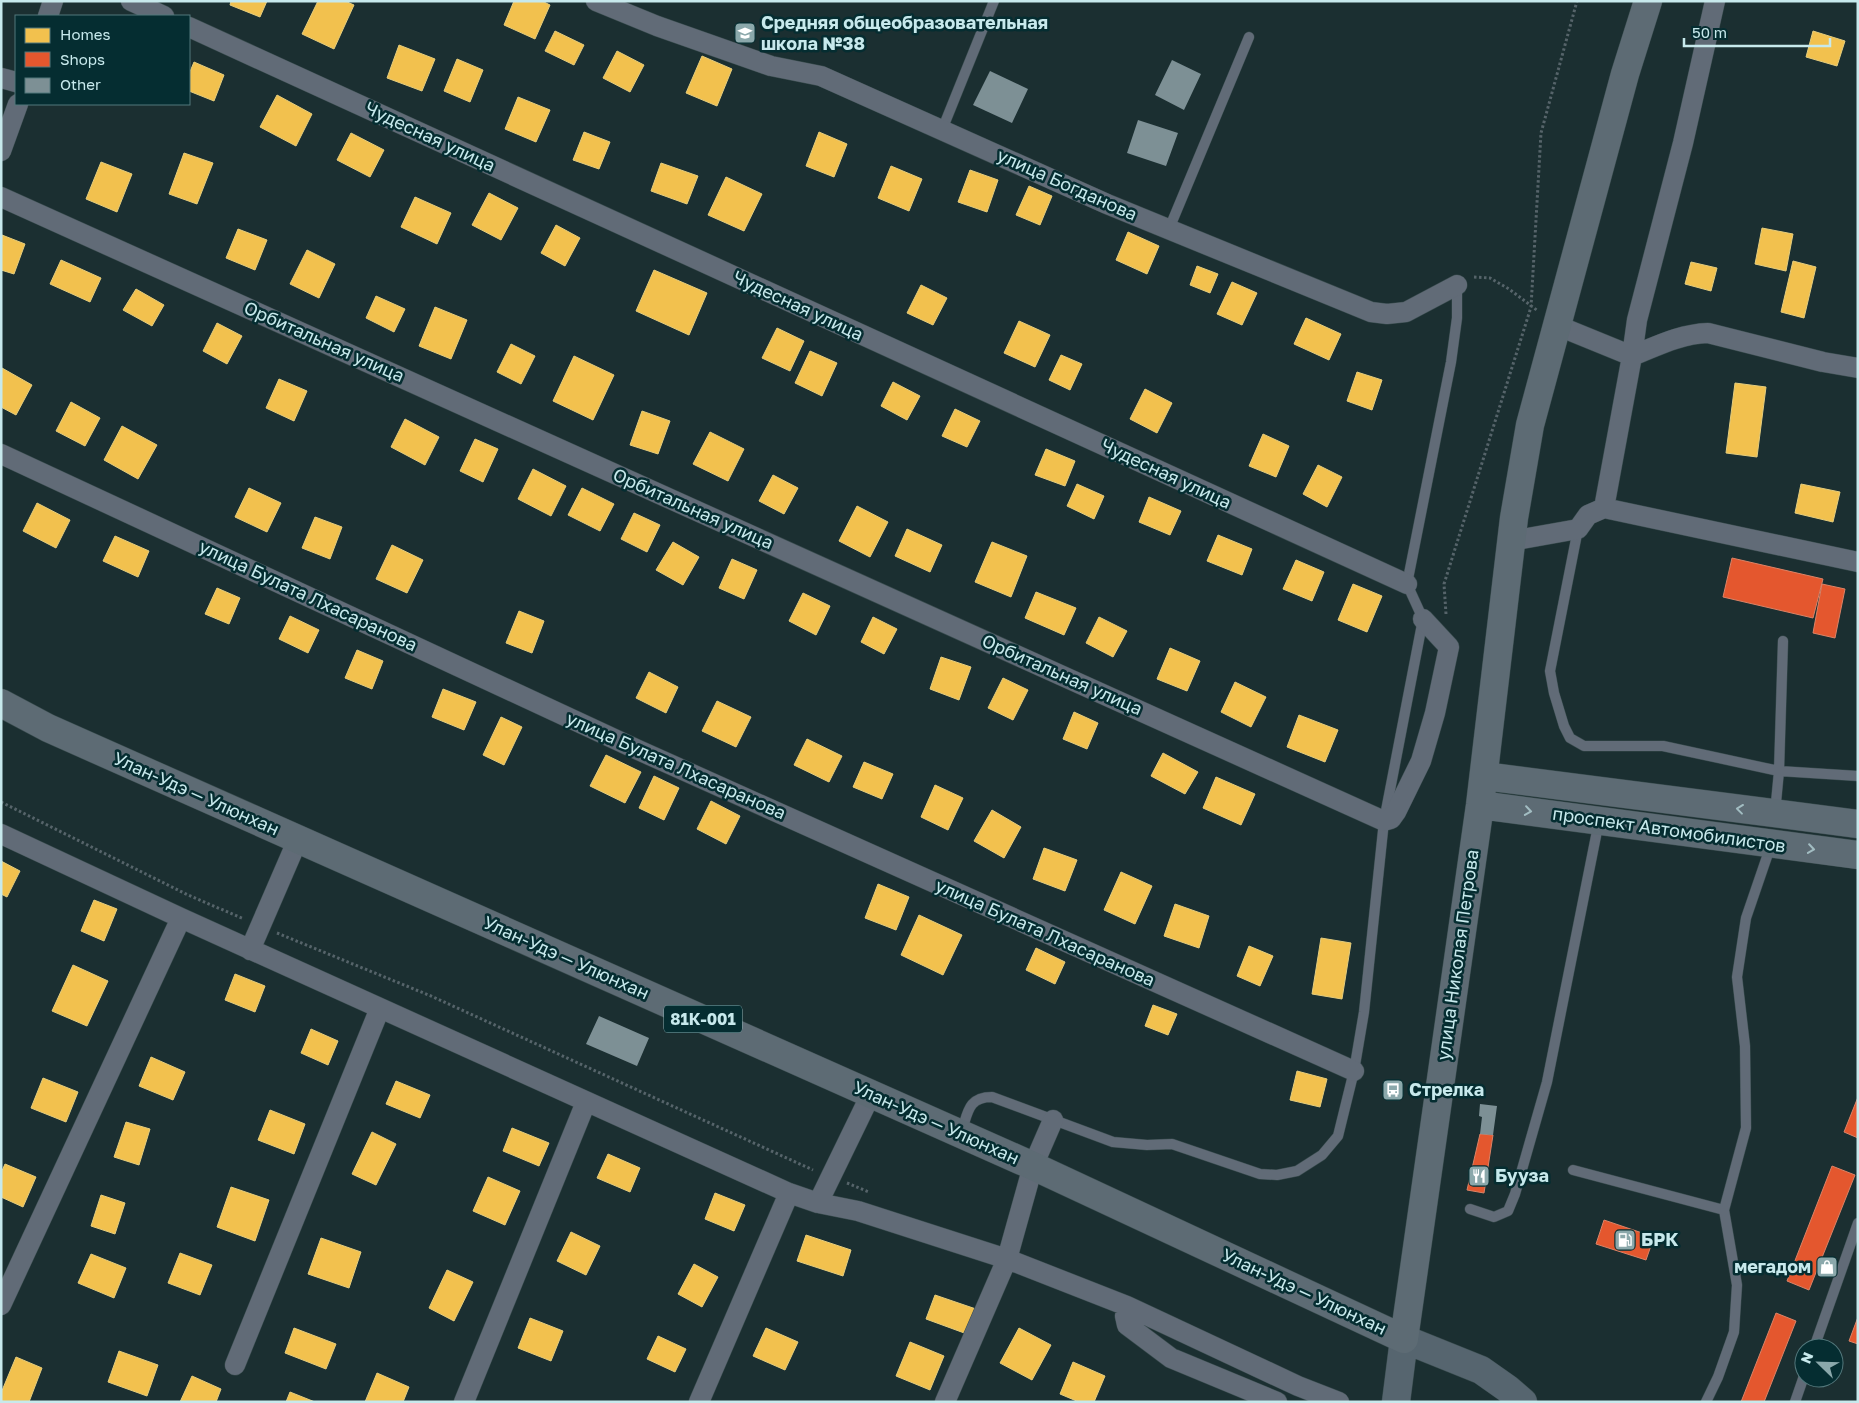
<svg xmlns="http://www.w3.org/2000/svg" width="1859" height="1403" font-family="'Golos Text',sans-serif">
  <rect width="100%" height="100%" fill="#1b2f31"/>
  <path fill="#f2c14e" stroke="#e5cd7d" d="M231,1H267L260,17L230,5Z
    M318,1H345L354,5L334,49L302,34Z
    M514,1H542L550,5L535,39L504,25Z
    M555,31L584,45L574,65L545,51Z
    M1813,31L1845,41L1837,66L1806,57Z
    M399,45L435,59L422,91L387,78Z
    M617,51L644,65L630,92L603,78Z
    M702,56L732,69L717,106L686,93Z
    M457,59L483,70L470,102L444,91Z
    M194,62L224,75L214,101L189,91V74Z
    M277,95L312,114L296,146L260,127Z
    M518,97L550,110L536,142L505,129Z
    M584,132L610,142L599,169L573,160Z
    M819,132L847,144L834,177L806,166Z
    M351,133L384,150L370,177L337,160Z
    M184,153L213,163L197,204L169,194Z
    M101,162L132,174L117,212L86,199Z
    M661,163L698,176L687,204L651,191Z
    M891,166L922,179L909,211L878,198Z
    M970,170L998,180L987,212L958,202Z
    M726,177L762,194L744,231L708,215Z
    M1029,186L1052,196L1040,225L1016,215Z
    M489,193L518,208L501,240L472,225Z
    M415,197L451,213L437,244L401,227Z
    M556,225L580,238L565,266L541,253Z
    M1762,228L1793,234L1786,271L1755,264Z
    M238,229L267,240L255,270L226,258Z
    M1128,232L1159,246L1147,274L1116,260Z
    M2,235L25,244L14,274L1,270Z
    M307,250L335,264L319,298L290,284Z
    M61,260L101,278L90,302L50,284Z
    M1793,261L1816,267L1804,318L1781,312Z
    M1691,262L1717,268L1711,291L1685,284Z
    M1197,266L1218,274L1210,293L1190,285Z
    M654,270L707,293L689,335L636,311Z
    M1232,282L1257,293L1242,325L1217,314Z
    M921,285L947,298L933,325L907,313Z
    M136,289L164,305L152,326L123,310Z
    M376,296L405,309L394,332L366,318Z
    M435,307L467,320L451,359L419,346Z
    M1306,318L1341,334L1329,360L1294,344Z
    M1019,321L1050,335L1035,367L1004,353Z
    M217,323L242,336L227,364L203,351Z
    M777,328L804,341L790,371L762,358Z
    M511,344L535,356L521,384L497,372Z
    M810,351L837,363L822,396L795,383Z
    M1061,355L1082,364L1070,390L1049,380Z
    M574,356L614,375L593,420L553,401Z
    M2,368L32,385L16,415L1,407Z
    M1357,372L1382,380L1372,410L1347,401Z
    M279,379L307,391L294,421L266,408Z
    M893,382L920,396L907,420L881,406Z
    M1735,383L1766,387L1757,457L1726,453Z
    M1145,389L1172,403L1157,433L1130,419Z
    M71,402L100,418L85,446L56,431Z
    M955,409L980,421L967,447L942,436Z
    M642,411L670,421L658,454L630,445Z
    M405,419L439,437L425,465L391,447Z
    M122,426L157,445L138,479L104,460Z
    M710,432L744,449L728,481L693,464Z
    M1263,434L1289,446L1276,477L1249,466Z
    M475,439L498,449L483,482L460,471Z
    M1046,449L1075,461L1065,486L1035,475Z
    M1318,465L1342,477L1327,507L1303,494Z
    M533,469L566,486L551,516L518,499Z
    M773,475L798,488L784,514L759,501Z
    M1077,484L1104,496L1094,519L1067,506Z
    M1801,484L1840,492L1833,522L1795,513Z
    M249,488L281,503L267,532L235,517Z
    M582,488L614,504L600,531L568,515Z
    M1149,497L1181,511L1170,535L1139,522Z
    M37,503L70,520L56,548L23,531Z
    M857,506L888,522L870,557L839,541Z
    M634,513L660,525L647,552L621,539Z
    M315,517L342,527L330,559L302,548Z
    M907,529L942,545L930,572L895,556Z
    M1218,535L1252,549L1242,575L1207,561Z
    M115,536L149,551L138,577L103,561Z
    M673,542L699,557L683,585L656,570Z
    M992,542L1027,556L1011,597L975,582Z
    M392,545L423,560L407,593L376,579Z
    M732,559L757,570L744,599L719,588Z
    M1296,560L1324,572L1312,601L1283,589Z
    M1353,584L1382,596L1367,632L1338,620Z
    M217,588L240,598L229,624L205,614Z
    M1036,592L1076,608L1064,635L1025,618Z
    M803,593L830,606L816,635L789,621Z
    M519,611L544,621L532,653L506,643Z
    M290,616L319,630L308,653L279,639Z
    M873,617L897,629L884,654L861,642Z
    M1099,617L1127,631L1113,657L1086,643Z
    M1170,648L1200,661L1187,691L1157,679Z
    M357,650L383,661L372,689L345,678Z
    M941,657L971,667L959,700L930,689Z
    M649,672L678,687L666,713L636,698Z
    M1003,678L1028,690L1013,720L988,708Z
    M1235,682L1266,697L1251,727L1221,712Z
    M443,689L476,702L464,730L432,717Z
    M717,701L751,717L736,747L702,731Z
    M1074,712L1098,723L1087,749L1063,739Z
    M1299,715L1338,730L1325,762L1287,747Z
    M501,717L522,727L504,765L483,755Z
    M807,739L842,756L829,782L794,765Z
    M1163,753L1198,772L1185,794L1151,776Z
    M606,755L641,772L625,803L590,786Z
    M864,762L893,774L882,799L853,787Z
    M654,776L679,788L664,820L639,808Z
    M1216,777L1255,794L1241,825L1203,808Z
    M935,785L963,798L948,830L921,817Z
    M711,801L740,816L726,844L697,829Z
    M992,810L1021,827L1004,858L974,841Z
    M1044,848L1077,860L1065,891L1033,879Z
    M1,861L20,871L7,897L1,894Z
    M1121,872L1152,886L1135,924L1104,910Z
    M878,884L909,897L896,930L865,918Z
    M94,900L117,909L104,941L81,931Z
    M1175,904L1209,916L1199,948L1164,936Z
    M919,915L962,935L943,975L901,955Z
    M1321,938L1351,943L1342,999L1312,994Z
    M1249,946L1273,956L1260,986L1237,976Z
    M1036,948L1065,962L1055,984L1026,970Z
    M73,965L108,981L87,1026L52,1011Z
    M235,974L265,986L255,1012L225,1000Z
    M1153,1005L1177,1014L1168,1035L1145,1026Z
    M311,1029L338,1041L328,1065L301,1053Z
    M151,1057L185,1072L173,1100L139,1086Z
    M1297,1071L1327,1079L1320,1107L1290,1100Z
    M43,1078L78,1092L66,1122L31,1108Z
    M396,1081L430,1095L420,1118L386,1104Z
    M270,1110L305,1124L294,1154L258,1140Z
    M126,1122L150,1129L139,1165L114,1157Z
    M512,1128L549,1143L539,1166L503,1151Z
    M372,1132L396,1144L376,1185L352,1174Z
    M608,1154L640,1168L630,1192L597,1178Z
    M5,1164L36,1177L23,1207L1,1197V1173Z
    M488,1177L520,1191L505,1225L473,1211Z
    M231,1187L269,1200L255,1241L217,1227Z
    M715,1193L745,1205L734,1231L705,1219Z
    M101,1195L125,1203L115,1234L91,1226Z
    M571,1232L600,1246L586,1275L557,1261Z
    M806,1235L851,1250L843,1276L797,1261Z
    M321,1238L361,1252L349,1288L308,1274Z
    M180,1253L212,1265L200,1295L168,1283Z
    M91,1254L126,1268L114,1298L78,1283Z
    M694,1264L718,1277L702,1307L678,1294Z
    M447,1270L473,1282L454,1321L429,1308Z
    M935,1295L976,1309L967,1334L926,1319Z
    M530,1318L563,1331L551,1361L518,1348Z
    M294,1328L336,1344L326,1369L285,1353Z
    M766,1328L798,1342L785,1370L753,1356Z
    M1019,1328L1051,1345L1032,1380L1000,1363Z
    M658,1336L686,1349L675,1372L647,1359Z
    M910,1342L944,1356L930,1390L896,1376Z
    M119,1351L158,1365L147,1396L108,1382Z
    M16,1357L42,1368L29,1402H6L1,1400V1393Z
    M1073,1362L1105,1376L1094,1402H1079L1060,1394Z
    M377,1373L409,1387L403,1402H365Z
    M192,1376L221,1389L216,1402H180Z
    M290,1392L315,1402H286Z"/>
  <path fill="#e4572e" stroke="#db8367" d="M1732,558L1823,579L1813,618L1723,597Z
    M1822,584L1845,589L1835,638L1813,633Z
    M1858,1097V1138L1844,1132Z
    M1480,1134L1493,1135L1484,1193L1467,1190Z
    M1832,1166L1855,1175L1809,1290L1787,1281Z
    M1604,1220L1654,1237L1646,1260L1596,1244Z
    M1776,1313L1796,1321L1764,1402H1741Z
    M1858,1317V1344L1849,1341Z"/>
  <path fill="#7d9095" d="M1172,60L1201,74L1184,110L1155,95Z
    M990,71L1028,89L1012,123L973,105Z
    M1138,120L1178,133L1166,166L1127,153Z
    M599,1016L649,1038L637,1066L586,1044Z
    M1480,1104L1497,1106L1493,1135L1480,1134L1482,1117L1479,1116Z"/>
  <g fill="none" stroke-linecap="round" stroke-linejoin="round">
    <g stroke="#384b4d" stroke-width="11">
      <path id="service" d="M942,130L994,1
        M1169,229L1249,37
        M1578,529L1550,671L1554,693L1564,726L1570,738L1584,746H1663L1779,771L1858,776
        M1775,813L1779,771L1783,641
        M961,1133C968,1114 967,1097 992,1097L1113,1142L1147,1145L1172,1144L1260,1174L1277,1175L1297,1171L1322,1155L1338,1136L1354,1071L1364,1012L1384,821L1423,619L1407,584L1451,362L1457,318V285
        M1573,1170L1724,1210
        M1470,1209L1494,1217L1508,1211L1515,1194L1547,1082L1599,821
        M1814,1348L1858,1223
        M1706,1402L1718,1377L1734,1332L1737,1285L1724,1210L1746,1128L1745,1046L1737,977L1746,918L1771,845
        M1795,1402L1804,1376"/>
    </g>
    <g stroke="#384b4d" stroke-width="21">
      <path id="minor" d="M131,1L164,16
        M596,1L657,26L771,66L821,76L1107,204L1371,312L1387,314L1406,312L1457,285
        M48,16L53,1
        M189,27L1407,584
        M1,78L16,82
        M1,151L18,104
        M1,197L1384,821L1391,819L1396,812L1421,761L1435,713L1449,647L1423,619
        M1556,325L1632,356L1637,320L1683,143L1715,1
        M1858,368L1823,362L1708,333C1680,334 1657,346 1632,356L1604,508L1858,562
        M1,454L636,749L1354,1071
        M1511,541L1578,529L1588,515L1604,508
        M1,834L181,918L789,1193L818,1203L858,1211L1007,1259L1127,1306L1125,1316L1127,1325L1171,1358L1277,1402
        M250,950L298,839
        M818,1203L871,1094
        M1,1305L181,918
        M1127,1306L1298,1386L1339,1402
        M235,1365L380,1008
        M464,1402L586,1102
        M699,1402L789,1193
        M945,1402L1007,1259L1033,1166L1053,1120"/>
    </g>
    <g stroke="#384b4d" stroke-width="29">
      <path id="secondary" d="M1396,1402L1404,1339L1481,1370L1508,1389L1523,1402"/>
    </g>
    <g stroke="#384b4d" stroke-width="29">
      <path id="primary" d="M1,703L48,728L1033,1166L1404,1339L1480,805L1514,518L1530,425L1625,74L1648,1
        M1484,776L1858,824
        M1480,805L1858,855"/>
    </g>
    <path stroke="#56646a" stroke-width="3" stroke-dasharray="2.5 2.5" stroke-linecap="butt" d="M1474,277L1490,278L1509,289L1538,311
      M1446,614L1444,584L1531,307L1541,133L1577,1
      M1,802L188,895L244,919
      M277,933L431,996L813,1170
      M847,1183L869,1192"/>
    <use href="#service" stroke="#616b77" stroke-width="10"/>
    <use href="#minor" stroke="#616b77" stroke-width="20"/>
    <use href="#secondary" stroke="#56656f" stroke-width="28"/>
    <use href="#primary" stroke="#5d6b74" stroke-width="28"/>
  </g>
  <defs><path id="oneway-chevron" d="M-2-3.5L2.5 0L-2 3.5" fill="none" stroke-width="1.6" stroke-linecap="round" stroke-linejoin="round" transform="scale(1.25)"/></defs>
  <g stroke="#a2bdc2">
    <use href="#oneway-chevron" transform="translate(1740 809) rotate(-173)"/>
    <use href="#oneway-chevron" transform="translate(1528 811) rotate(8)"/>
    <use href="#oneway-chevron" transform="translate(1811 849) rotate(8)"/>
  </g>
  <defs>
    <g id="school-square" transform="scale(1.125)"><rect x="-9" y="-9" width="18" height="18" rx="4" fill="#8ba8ab" stroke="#052d31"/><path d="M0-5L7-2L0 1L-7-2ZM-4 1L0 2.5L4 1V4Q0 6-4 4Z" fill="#fff"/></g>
    <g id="bus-square" transform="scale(1.125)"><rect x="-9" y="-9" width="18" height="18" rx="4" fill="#8ba8ab" stroke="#052d31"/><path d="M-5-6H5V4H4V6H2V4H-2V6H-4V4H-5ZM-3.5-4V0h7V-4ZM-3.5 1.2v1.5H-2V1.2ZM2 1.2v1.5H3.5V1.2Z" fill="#fff"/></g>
    <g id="restaurant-square" transform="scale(1.125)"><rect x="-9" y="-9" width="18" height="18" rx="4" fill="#8ba8ab" stroke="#052d31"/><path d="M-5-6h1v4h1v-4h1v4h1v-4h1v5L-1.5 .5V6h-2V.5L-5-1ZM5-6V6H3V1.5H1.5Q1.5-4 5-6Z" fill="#fff"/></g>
    <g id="fuel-square" transform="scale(1.125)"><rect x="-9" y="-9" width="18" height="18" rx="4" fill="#8ba8ab" stroke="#052d31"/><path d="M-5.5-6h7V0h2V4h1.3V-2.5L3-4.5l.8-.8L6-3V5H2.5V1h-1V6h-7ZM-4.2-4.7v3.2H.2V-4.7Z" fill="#fff"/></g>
    <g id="shop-square" transform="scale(1.125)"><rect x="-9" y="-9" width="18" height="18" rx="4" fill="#8ba8ab" stroke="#052d31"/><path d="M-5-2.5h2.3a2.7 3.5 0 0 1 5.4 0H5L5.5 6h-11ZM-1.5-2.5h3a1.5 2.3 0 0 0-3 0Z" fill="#fff"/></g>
  </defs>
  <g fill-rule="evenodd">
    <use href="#school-square" x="745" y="33"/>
    <use href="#bus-square" x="1393" y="1090"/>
    <use href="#restaurant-square" x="1479" y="1176"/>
    <use href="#fuel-square" x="1625" y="1240"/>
    <use href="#shop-square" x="1827" y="1267"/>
  </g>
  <g text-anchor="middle" stroke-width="5" stroke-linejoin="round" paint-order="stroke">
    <rect fill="#052d31" stroke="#8db1b4" stroke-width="1" x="664" y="1005.5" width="78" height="27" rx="4"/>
    <g font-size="16" font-weight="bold" fill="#c7e9ec">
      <text x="703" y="1025">81К-001</text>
    </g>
    <g font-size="18" font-weight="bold" fill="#c7e9ec" stroke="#052d31" text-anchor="start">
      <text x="761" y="29">Средняя общеобразовательная<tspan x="761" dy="21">школа №38</tspan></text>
      <text x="1409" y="1096">Стрелка</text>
      <text x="1495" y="1182">Бууза</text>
      <text x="1641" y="1246">БРК</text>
      <text x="1811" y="1273" text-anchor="end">мегадом</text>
    </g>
    <g font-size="18" fill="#c7e9ec" stroke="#052d31">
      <text transform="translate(430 137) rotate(25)" y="6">Чудесная улица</text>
      <text transform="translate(1067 185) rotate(24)" y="6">улица Богданова</text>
      <text transform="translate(798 306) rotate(25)" y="6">Чудесная улица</text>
      <text transform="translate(324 342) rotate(24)" y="6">Орбитальная улица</text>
      <text transform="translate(1166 474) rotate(25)" y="6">Чудесная улица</text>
      <text transform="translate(693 509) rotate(24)" y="6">Орбитальная улица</text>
      <text transform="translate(308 596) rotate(25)" y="6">улица Булата Лхасаранова</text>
      <text transform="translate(1062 675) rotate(24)" y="6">Орбитальная улица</text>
      <text transform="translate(676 766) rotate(24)" y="6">улица Булата Лхасаранова</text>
      <text transform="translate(196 794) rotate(24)" y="6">Улан-Удэ — Улюнхан</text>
      <text transform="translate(1669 830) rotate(8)" y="6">проспект Автомобилистов</text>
      <text transform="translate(1045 933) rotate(24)" y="6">улица Булата Лхасаранова</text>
      <text transform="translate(1458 955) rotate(-82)" y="6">улица Николая Петрова</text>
      <text transform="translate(566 958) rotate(24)" y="6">Улан-Удэ — Улюнхан</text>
      <text transform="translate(936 1123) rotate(24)" y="6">Улан-Удэ — Улюнхан</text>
      <text transform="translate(1304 1292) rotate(25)" y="6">Улан-Удэ — Улюнхан</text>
    </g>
  </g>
  <rect width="1859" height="1403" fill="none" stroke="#c7e9ec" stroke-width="5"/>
  <rect x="15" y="15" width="175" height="90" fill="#052d31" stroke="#53787c"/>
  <rect x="25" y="28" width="25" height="15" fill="#f2c14e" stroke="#53787c"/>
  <text x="60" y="40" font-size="15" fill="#c7e9ec">Homes</text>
  <rect x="25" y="52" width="25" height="15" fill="#e4572e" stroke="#53787c"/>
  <text x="60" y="65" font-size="15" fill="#c7e9ec">Shops</text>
  <rect x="25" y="78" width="25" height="15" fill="#7d9095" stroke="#53787c"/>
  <text x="60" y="90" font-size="15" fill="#c7e9ec">Other</text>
  <g transform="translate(1819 1363) rotate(293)"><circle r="24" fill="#052d31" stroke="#53787c"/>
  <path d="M0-4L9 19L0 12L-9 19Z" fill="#8ba8ab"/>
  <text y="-8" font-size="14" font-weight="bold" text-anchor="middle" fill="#c7e9ec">N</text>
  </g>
  <path d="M1684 38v8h146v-8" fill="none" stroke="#c7e9ec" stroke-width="2.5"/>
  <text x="1692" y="38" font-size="15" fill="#c7e9ec" stroke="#052d31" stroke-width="4" paint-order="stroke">50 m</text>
</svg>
